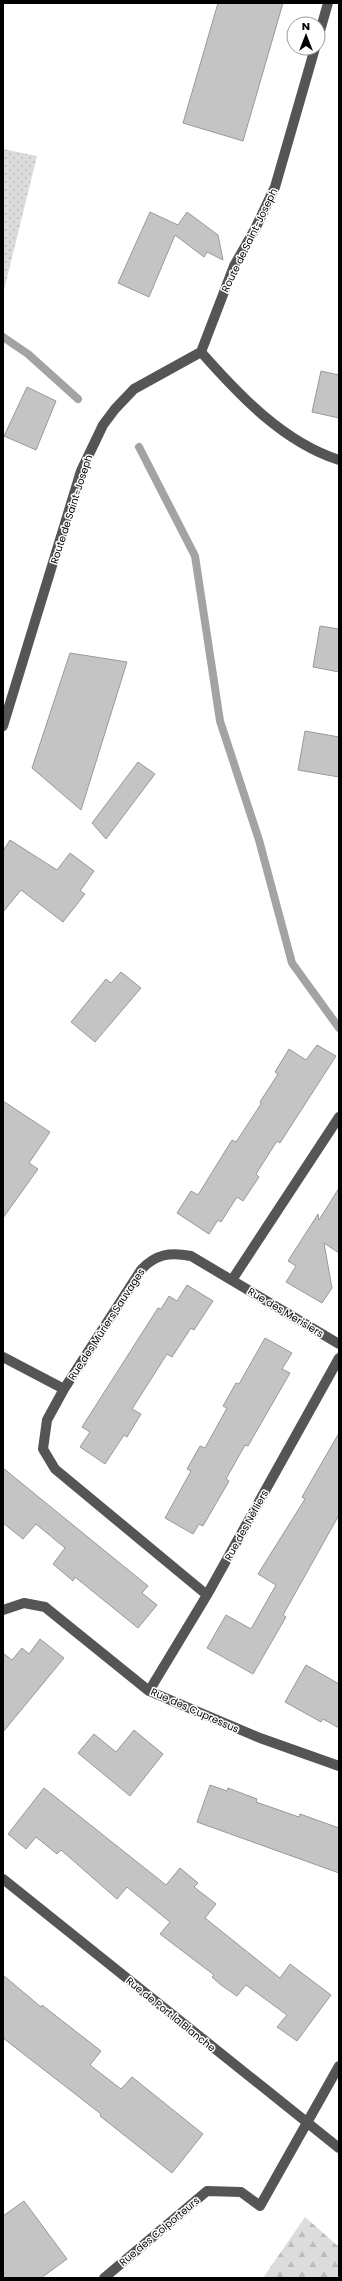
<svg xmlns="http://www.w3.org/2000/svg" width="342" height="2281" font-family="Poppins,sans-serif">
  <defs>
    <pattern id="grass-dots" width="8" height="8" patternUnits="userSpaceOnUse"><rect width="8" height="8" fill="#dcdcdc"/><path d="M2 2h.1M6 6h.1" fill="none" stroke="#bbb" stroke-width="1.8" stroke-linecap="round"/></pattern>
    <pattern id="forest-firs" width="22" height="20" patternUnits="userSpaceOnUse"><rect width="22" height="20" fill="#dcdcdc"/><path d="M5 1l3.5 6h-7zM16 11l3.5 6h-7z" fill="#bbb"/></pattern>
  </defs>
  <rect width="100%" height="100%" fill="#fff"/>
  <path fill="url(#grass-dots)" d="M3,149L37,156L3,294Z"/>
  <path fill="url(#forest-firs)" d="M305,2217L339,2247V2278H263Z"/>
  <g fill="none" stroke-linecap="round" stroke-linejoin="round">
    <path stroke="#a3a3a3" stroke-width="8" d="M3,337L28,354L78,399
      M139,447L195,556L220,721L259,840L292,963L339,1028"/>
  </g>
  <path fill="#c4c4c4" stroke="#999" d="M218,3H283L243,141L183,123Z
    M150,212L178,225L187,212L218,235L223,260L207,252L204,257L175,235L149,297L118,283Z
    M321,371L339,375V418L312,412Z
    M27,387L56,401L36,450L4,436Z
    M320,626L339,629V672L313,667Z
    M70,653L127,662L81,810L32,768Z
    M305,731L339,737V777L298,770Z
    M138,762L155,774L106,839L92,823Z
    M10,840L57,870L70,853L94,871L80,891L85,894L63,922L21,890L3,912V851Z
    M121,972L141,988L95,1042L71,1022L106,979L111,983Z
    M317,1045L336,1056L280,1143L277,1141L256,1174L259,1177L243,1201L237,1197L221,1222L218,1220L209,1234L177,1213L191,1191L198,1195L232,1140L236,1142L261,1104L260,1102L278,1074L275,1072L289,1049L306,1060Z
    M3,1101L50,1132L29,1163L38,1169L3,1218Z
    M339,1188V1253L324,1243L332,1288L322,1303L286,1282L296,1266L288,1261L318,1214L319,1220Z
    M187,1285L213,1301L194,1330L191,1328L172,1357L167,1354L132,1409L141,1414L127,1437L124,1435L105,1464L80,1447L90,1432L82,1427L158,1308L161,1309L169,1296L177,1301Z
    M265,1338L292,1353L282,1369L290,1373L248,1446L245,1445L226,1479L229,1481L203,1526L199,1524L193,1534L165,1518L191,1471L187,1469L200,1446L205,1448L227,1408L223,1406L236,1383L239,1384Z
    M339,1433V1515L283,1615L286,1617L253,1674L207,1648L226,1615L251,1629L276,1585L258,1574L305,1499L302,1497Z
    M3,1468L148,1586L142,1593L157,1605L138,1628L75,1577L73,1581L53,1564L65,1548L36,1524L23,1539L3,1523Z
    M40,1639L64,1658L3,1732V1653L12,1660L22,1648L29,1654Z
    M306,1665L339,1684V1728L323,1719L321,1722L285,1702Z
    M134,1730L163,1754L130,1796L78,1753L94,1734L116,1752Z
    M210,1785L227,1791L228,1788L257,1799L256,1802L299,1817L300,1814L339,1828V1873L197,1822Z
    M44,1788L166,1885L180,1868L198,1883L194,1887L216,1904L205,1918L280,1978L290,1964L331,1995L297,2041L277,2027L287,2015L246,1985L237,1996L221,1985L212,1977L214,1975L160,1934L170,1922L127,1887L117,1899L61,1850L57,1854L36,1837L26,1849L8,1834Z
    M3,1975L41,2007L42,2005L101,2051L90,2065L121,2089L132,2077L203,2134L172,2173L100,2116L101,2114L3,2038Z
    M24,2201L67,2259L41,2278H3V2216Z"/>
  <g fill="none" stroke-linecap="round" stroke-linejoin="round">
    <path stroke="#555" stroke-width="10" d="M318,38L328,3
      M201,352C239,395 283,442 339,460
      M3,726L81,471L103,425L115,409L134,389L201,352L234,266L255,229L275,187L315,48
      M232,1280L339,1117
      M3,1357L64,1389
      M207,1595L55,1469L43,1449L47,1420L64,1389L141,1270C155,1254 170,1252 191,1256L339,1344
      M3,1610L24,1603L45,1607L149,1691L260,1738L339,1766
      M149,1691L207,1595L339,1358
      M3,1879L339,2148
      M104,2278L207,2191L241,2192L260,2206L339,2066"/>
  </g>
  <g text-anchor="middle" stroke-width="3" stroke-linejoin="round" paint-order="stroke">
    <g font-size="10" fill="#000" stroke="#fff">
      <text transform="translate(249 240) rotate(-64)" y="4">Route de Saint-Joseph</text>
      <text transform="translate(71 509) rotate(-72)" y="4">Route de Saint-Joseph</text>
      <text transform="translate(286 1312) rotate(31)" y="4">Rue des Merisiers</text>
      <text transform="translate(106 1324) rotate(-57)" y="4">Rue des Mûriers Sauvages</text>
      <text transform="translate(246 1525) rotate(-61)" y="4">Rue des Nèfliers</text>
      <text transform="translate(195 1710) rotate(24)" y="4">Rue des Cupressus</text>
      <text transform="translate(171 2014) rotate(39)" y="4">Rue de Port la Blanche</text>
      <text transform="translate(159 2231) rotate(-40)" y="4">Rue des Colporteurs</text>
    </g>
  </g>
  <rect width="342" height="2281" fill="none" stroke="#000000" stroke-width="8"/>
  <g transform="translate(306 36)"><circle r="19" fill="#ffffff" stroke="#999999"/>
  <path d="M0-3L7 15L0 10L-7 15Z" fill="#000000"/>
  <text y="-6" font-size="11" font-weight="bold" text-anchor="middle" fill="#000000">N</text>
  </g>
</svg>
